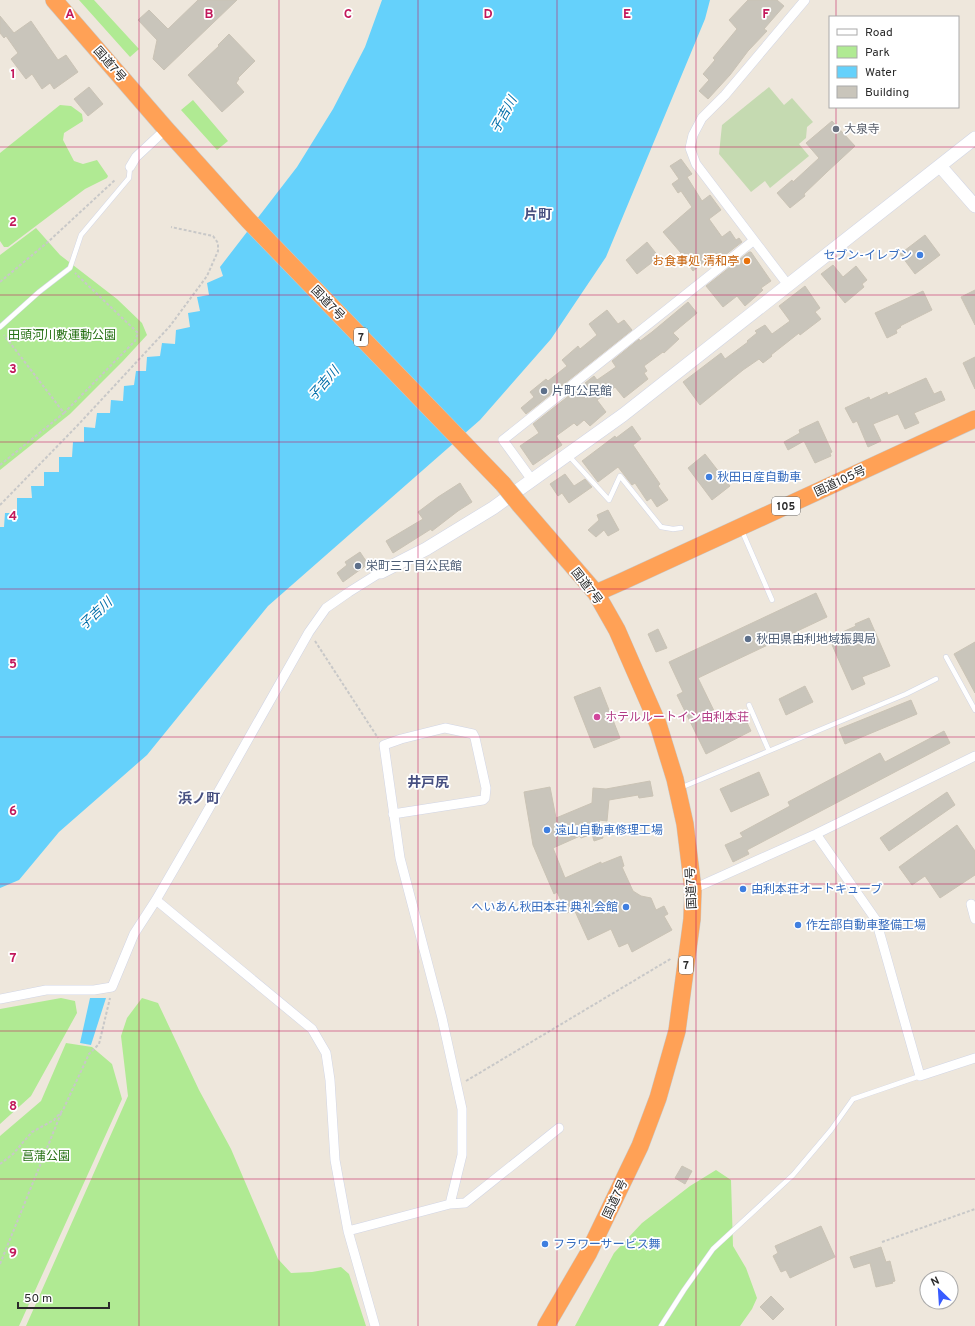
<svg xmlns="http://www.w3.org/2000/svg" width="975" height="1326" font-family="Overpass,'Noto Sans JP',sans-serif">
  <rect width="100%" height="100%" fill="#eee7dc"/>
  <path fill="#b0ea93" d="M79,0H94L139,49L130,57Z
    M193,100L228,141L217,150L181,110Z
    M60,105L71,106L82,114L83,121L64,133L63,140L74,161L83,164L97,160L108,176L107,178L85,189L8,247H4L0,241V153Z
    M36,228L60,255L117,299L142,323L147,335L123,361L70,414L0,470V255Z
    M61,998L75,1001L77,1013L31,1096L0,1124V1009Z
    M142,998L158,1003L199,1090L231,1149L278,1259L291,1273L312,1272L341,1267L349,1274L366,1326H26L128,1096L121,1036L127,1018Z
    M66,1043L92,1047L112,1064L122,1099L19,1326H0V1136L41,1101Z
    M716,1170L731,1180L733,1246L746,1268L757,1298L752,1309L740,1326H575L614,1253L642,1223L690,1186Z"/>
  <path fill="#c5dab1" d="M769,87L784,105L792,98L813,122L807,127L806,138L799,144L809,156L770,188L765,181L751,192L719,154L722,125Z"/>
  <path fill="#65d1fb" d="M382,0H710L705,19L606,257L551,339L480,420L268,606L147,755L59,832L19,880L0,888V527H4L5,513H17V498H32L31,486H44V472H59V457H72L73,442H84V427L95,428L97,413H110L111,400L123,401L124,386L134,385L136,371H146L147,357L160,356L162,343L175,344L176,330L190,327L188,313L200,311L197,297L209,295L207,283L223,276L220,267L297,167L333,109L365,47Z
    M90,998H106L91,1045L80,1043Z"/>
  <path fill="#c9c5bb" stroke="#cac3b5" d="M198,0H237L164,70L153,59L157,40L138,20L149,10L168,29Z
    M748,0H777L784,6L764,29L767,31L748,51L730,75L708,99L699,91L709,80L703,74L715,60L713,58L737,29L729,20Z
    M0,16L14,33L31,21L58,60L66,55L78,72L54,89L50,83L42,89L32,74L26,79L11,59L18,53L6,36L4,38L0,33Z
    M229,34L255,61L238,78L239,79L236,83L244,92L222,112L188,75L219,46L218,45Z
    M89,87L103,104L88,116L74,99Z
    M832,121L855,146L827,172L804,194L805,196L790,208L777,193L792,180L793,182L819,158L806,143Z
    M681,159L692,174L687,177L702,201L710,195L721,210L709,219L722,237L730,231L736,240L739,238L742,242L720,259L715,253L693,271L680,254L681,253L663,232L692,207L681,191L678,193L672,184L679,179L670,166Z
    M925,235L940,255L915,274L900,254Z
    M647,242L659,257L637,274L626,260Z
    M749,252H751L771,281L761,288L763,290L745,306L737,296L723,307L706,286Z
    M833,265L843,277L856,266L867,280L862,284L864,287L845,303L821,274Z
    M805,286L820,308L815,312L821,319L800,335L799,333L771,355L772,356L763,363L759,359L743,370L700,405L683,382L721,353L725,359L748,342L747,341L757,333L755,331L765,325L772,334L790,321L779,306Z
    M975,290V325L961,297Z
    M923,291L932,310L900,326L901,327L896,330L897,333L887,338L875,313Z
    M688,302L697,313L673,333L679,339L664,353L663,352L644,366L647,371L644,373L648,379L624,398L615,387L597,400L606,412L590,426L584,420L577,426L574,423L556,436L562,445L533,465L520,446L539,433L533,424L594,376L597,380L616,367L612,361L639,339L640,341L652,332Z
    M607,310L618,324L624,320L632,330L526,414L521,408L534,397L530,392L546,379L548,381L567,366L562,360L578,346L580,349L597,335L589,324Z
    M975,357V389L963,363Z
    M926,378L934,394L941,391L945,400L914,413L919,423L905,429L898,414L873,424L881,441L868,447L857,421L853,423L845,408L869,397L870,400L887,392L888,395Z
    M818,421L832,452L830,453L831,456L815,463L804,441L788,450L784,442L800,433L799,430Z
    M632,426L641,439L633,445L660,484L658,486L668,500L657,507L651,498L647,501L635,483L632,485L618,467L598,482L582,461L615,436L616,438Z
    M705,454L730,486L712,500L688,468Z
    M565,474L574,486L585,479L592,487L569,503L562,493L558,496L550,484Z
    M460,483L472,502L458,511L432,531L431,529L393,553L386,541L423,519L418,512L438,497Z
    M608,510L619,530L608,536L604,530L596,537L588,530L599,520L597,515Z
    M360,552L368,564L343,582L337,573L347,565L345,562Z
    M816,593L827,617L698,678L719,721L741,710L751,731L706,754L677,695L683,692L669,662Z
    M869,618L890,666L862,677L865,684L852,690L829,638L856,626L855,624Z
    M658,629L667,648L656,652L648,634Z
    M975,642V693L954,654Z
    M805,686L813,702L786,715L779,699Z
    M600,687L620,738L594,748L574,697Z
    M911,700L917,714L845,744L839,729Z
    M944,731L950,743L747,850L749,854L733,862L725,845L743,837L740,833L790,806L788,802L880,753L885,762Z
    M759,772L769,795L731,812L720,789Z
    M650,781L653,796L639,798L638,795L609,800L607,821L599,820L603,838L594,841L592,834L581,838L580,836L553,848L565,878L601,862V864L621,856L624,866L622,867L633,891L641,896L651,898L656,910L664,906L668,914L664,916L672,930L632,952L628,943L619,947L611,929L588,940L574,909L567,913L557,892L554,894L533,845L524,792L550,787L556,818L592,803L593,788L606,789Z
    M947,792L955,805L889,851L880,838Z
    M957,825L975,851V875L940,898L925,876L912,885L899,867Z
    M682,1166L692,1171L685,1184L675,1178Z
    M821,1226L835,1257L790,1278L786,1270L781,1272L773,1256L778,1253L775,1246Z
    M881,1247L886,1262L890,1261L895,1281L892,1282L893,1283L876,1287L870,1263L854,1268L850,1257Z
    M771,1296L784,1309L773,1320L760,1307Z"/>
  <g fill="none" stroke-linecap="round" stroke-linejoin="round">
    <g stroke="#d1d5e5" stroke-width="5.5">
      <path id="lane" d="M0,327L39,292L70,268L81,235L129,178L130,167
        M569,456L609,500L620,476L661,527L673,529L681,528
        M742,531L772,600
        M946,657L975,710
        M749,705L769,751
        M680,788L906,694L936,679
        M661,1326L684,1290L713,1249L793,1175L831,1130L853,1099L920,1076"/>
    </g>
    <g stroke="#d1d5e5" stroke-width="10">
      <path id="street" d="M130,167L136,157L166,129
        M788,285L696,164L690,148L693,135L702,118L725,95L805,0
        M532,480L503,440L753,241
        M816,834L876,920L920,1076L975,1058
        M693,889L816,834L975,756
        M156,900L312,1029L326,1053L330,1080L335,1160L348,1231L375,1326
        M971,904L975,919
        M0,999L46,990H94L112,987L134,934L156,900L199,826L309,632L326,608L349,592L381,572
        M450,1204L465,1203L559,1128
        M348,1231L450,1204L462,1155V1109L442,1018L400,858L384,745L401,739L445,728L473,734L475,738L486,788L485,798L483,800L393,814"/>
    </g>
    <g stroke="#d1d5e5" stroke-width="14">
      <path id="secondary" d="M940,166L975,206
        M381,572L426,549L493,508L623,415L975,138"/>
    </g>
    <g stroke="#c8c8c8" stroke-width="18">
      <path id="highway" d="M54,0L166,129L248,220L503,484
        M520,505L596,593L617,630L658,724L675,779L685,824L693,889L692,919L677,1031L658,1098L640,1146L588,1254L546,1326
        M596,593L621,582L975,419"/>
    </g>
    <path stroke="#c8c8c8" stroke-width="2" stroke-dasharray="3 2" stroke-linecap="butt" d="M0,282L49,241L115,180
      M64,413L135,341L138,333L75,273
      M0,465L64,413L4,335
      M0,505L77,426L170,326L207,276L218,251V243L213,236L171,227
      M315,641L378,738
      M466,1081L672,958
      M0,1164L13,1154L32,1132L54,1120L63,1110L89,1054L99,1044L110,998
      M882,1242L975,1209
      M0,1264L62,1111"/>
    <use href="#lane" stroke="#fff" stroke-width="4.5"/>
    <use href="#street" stroke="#fff" stroke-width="9"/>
    <use href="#secondary" stroke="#fff" stroke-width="13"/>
    <use href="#highway" stroke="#ffa156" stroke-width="17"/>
    <g stroke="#c8c8c8" stroke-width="18" stroke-linecap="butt">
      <path id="highway-bridge" d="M503,484L520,505"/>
    </g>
    <use href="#highway-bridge" stroke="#ffa156" stroke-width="17"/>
  </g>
  <path fill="none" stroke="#c2185b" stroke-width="1" stroke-opacity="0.55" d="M139,0V1326M279,0V1326M418,0V1326M557,0V1326M696,0V1326M836,0V17M836,107V1326M0,147H975M0,295H975M0,442H975M0,589H975M0,737H975M0,884H975M0,1031H975M0,1179H975"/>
  <circle fill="#6b7280" stroke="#fff" stroke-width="1.5" cx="836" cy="129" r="4"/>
  <g fill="#3f7fe0" stroke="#fff" stroke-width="1.5">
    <circle cx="920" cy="255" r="4"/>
    <circle cx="709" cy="477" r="4"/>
    <circle cx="547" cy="830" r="4"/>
    <circle cx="743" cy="889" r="4"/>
    <circle cx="626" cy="907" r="4"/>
    <circle cx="798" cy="925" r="4"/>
    <circle cx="545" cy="1244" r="4"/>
  </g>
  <circle fill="#e8710a" stroke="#fff" stroke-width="1.5" cx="747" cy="261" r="4"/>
  <g fill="#5c6f8a" stroke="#fff" stroke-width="1.5">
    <circle cx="544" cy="391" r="4"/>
    <circle cx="358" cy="566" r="4"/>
    <circle cx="748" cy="639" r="4"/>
  </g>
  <circle fill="#d1479c" stroke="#fff" stroke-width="1.5" cx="597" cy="717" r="4"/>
  <g text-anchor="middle" stroke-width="3.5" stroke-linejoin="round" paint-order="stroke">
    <g fill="#fff" stroke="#6b6b6b" stroke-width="1">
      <rect x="354" y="328" width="14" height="18" rx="3"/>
      <rect x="772" y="497" width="28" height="18" rx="3"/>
      <rect x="679" y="956" width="14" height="18" rx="3"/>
    </g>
    <g font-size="11" font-weight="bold" fill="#2b2b2b">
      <text x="361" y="341">7</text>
      <text x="786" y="510">105</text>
      <text x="686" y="969">7</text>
    </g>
    <g font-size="12" fill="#2b2b2b" stroke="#fff">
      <text transform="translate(110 64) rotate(49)" y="4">国道7号</text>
      <text transform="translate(328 303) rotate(46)" y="4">国道7号</text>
      <text transform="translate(840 481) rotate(-25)" y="4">国道105号</text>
      <text transform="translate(587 586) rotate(52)" y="4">国道7号</text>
      <text transform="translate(691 888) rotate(-93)" y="4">国道7号</text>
      <text transform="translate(615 1199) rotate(-65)" y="4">国道7号</text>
    </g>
    <g font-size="12" fill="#5b616d" stroke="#fff" text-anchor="start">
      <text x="844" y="133">大泉寺</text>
    </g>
    <g font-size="12" fill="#366cbe" stroke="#fff" text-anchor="start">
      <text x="912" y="259" text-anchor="end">セブン-イレブン</text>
      <text x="717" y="481">秋田日産自動車</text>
      <text x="555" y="834">遠山自動車修理工場</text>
      <text x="751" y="893">由利本荘オートキューブ</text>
      <text x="618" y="911" text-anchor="end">へいあん秋田本荘 典礼会館</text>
      <text x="806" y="929">作左部自動車整備工場</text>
      <text x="553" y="1248">フラワーサービス舞</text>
    </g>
    <g font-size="12" fill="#c56008" stroke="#fff" text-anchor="end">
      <text x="739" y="265">お食事処 清和亭</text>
    </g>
    <g font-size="12" fill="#257013" stroke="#fff">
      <text x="62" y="339">田頭河川敷運動公園</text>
      <text x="46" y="1160">菖蒲公園</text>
    </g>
    <g font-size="12" fill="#4e5e75" stroke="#fff" text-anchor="start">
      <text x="552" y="395">片町公民館</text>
      <text x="366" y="570">栄町三丁目公民館</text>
      <text x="756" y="643">秋田県由利地域振興局</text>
    </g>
    <g font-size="12" fill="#b23c85" stroke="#fff" text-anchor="start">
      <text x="605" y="721">ホテルルートイン由利本荘</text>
    </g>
    <g font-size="13" font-style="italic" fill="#006eaa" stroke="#fff">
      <text transform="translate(503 114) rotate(-61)" y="5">子吉川</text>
      <text transform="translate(323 383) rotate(-49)" y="5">子吉川</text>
      <text transform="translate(95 613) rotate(-43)" y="5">子吉川</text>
    </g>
    <g font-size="14" font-weight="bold" fill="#475081" stroke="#fff">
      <text x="538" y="219">片町</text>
      <text x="428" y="787">井戸尻</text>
      <text x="199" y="803">浜ノ町</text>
    </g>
  </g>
  <g font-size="13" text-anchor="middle" font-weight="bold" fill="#c2185b" stroke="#fff" stroke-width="3.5" stroke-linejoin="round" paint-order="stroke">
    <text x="70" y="18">A</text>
    <text x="209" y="18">B</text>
    <text x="348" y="18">C</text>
    <text x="488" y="18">D</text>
    <text x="627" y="18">E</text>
    <text x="766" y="18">F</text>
    <text x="13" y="78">1</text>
    <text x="13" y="226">2</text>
    <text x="13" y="373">3</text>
    <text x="13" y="520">4</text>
    <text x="13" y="668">5</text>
    <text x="13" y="815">6</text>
    <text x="13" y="962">7</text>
    <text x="13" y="1110">8</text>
    <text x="13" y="1257">9</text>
  </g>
  <rect x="829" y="16" width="130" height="92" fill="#ffffff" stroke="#aaaaaa"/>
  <rect x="837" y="29" width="20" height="6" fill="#ffffff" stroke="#aaaaaa"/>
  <text x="865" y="36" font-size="12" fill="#2b2b2b">Road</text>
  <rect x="837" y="46" width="20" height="12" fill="#b0ea93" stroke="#aaaaaa"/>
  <text x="865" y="56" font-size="12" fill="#2b2b2b">Park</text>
  <rect x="837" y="66" width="20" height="12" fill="#65d1fb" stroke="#aaaaaa"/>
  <text x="865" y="76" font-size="12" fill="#2b2b2b">Water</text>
  <rect x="837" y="86" width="20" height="12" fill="#c9c5bb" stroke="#aaaaaa"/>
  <text x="865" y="96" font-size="12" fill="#2b2b2b">Building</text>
  <g transform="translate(939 1290) rotate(335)"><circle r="19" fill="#ffffff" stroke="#aaaaaa"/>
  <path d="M0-3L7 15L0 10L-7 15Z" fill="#385bff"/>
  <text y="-6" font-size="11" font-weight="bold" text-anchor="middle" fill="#2b2b2b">N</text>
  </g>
  <path d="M18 1302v6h91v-6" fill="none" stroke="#2b2b2b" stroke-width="2"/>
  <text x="24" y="1302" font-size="12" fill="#2b2b2b" stroke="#ffffff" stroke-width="3" paint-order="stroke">50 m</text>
</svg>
